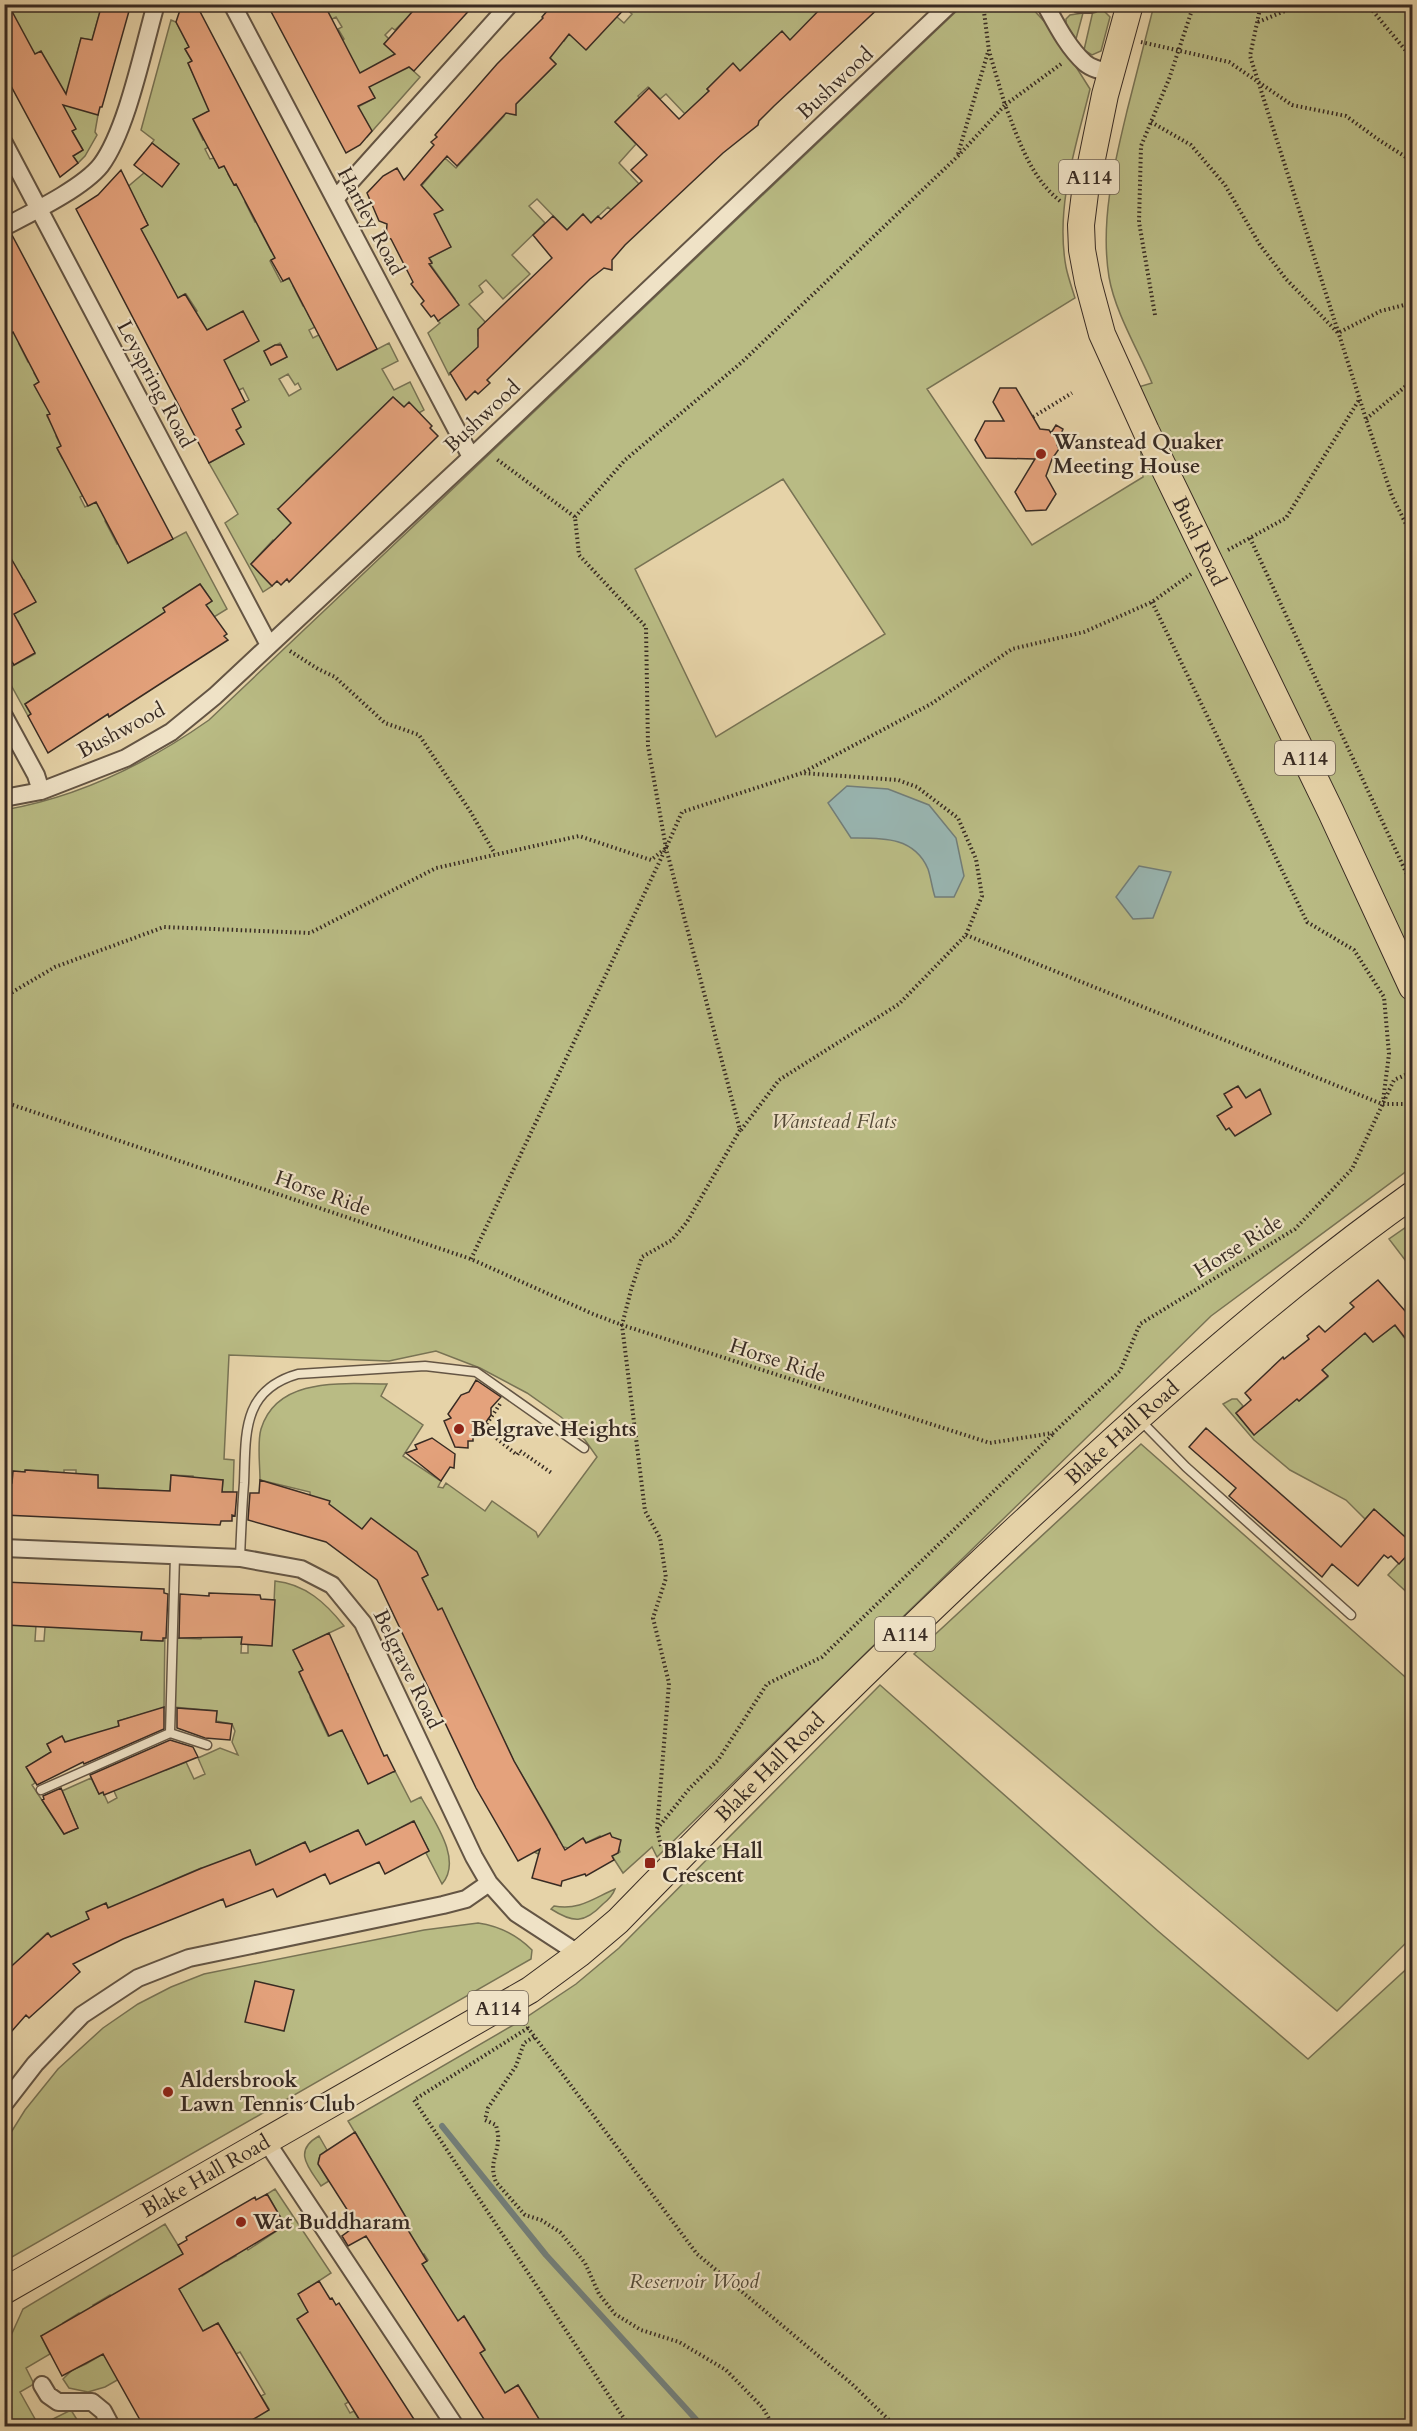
<svg xmlns="http://www.w3.org/2000/svg" width="1417" height="2431" font-family="Cardo,serif">
  <rect width="100%" height="100%" fill="#e6d3a8"/>
  <filter id="stains"><feTurbulence type="fractalNoise" baseFrequency=".00333" numOctaves="4"/><feColorMatrix values="0 0 0 0 .2 0 0 0 0 .09 0 0 0 0 .02 0 0 0 .5 -.17"/></filter>
  <radialGradient id="worn" r=".72"><stop offset=".6" stop-color="#630" stop-opacity="0"/><stop offset="1" stop-color="#630" stop-opacity=".3"/></radialGradient>
  <path fill="#b9bb84" stroke="#787354" stroke-width="1.5" fill-rule="evenodd" d="M18,5H102L92,40L81,38L77,53L98,115L95,132L97,135L85,156L78,163L73,156L83,150L72,131L75,129L27,59L4,11Z
    M334,5H419L410,30L402,23L395,30L392,28L385,35L389,39L384,44L420,77L367,137L352,110L375,98L369,87L373,84H339L321,51L344,39L338,29L342,27L336,17L311,30Z
    M621,5H832L793,48L782,32L740,71L733,64L707,89L709,91L685,114L666,94L660,99L648,87L638,96L650,109L634,124L624,113L615,122L636,144L619,163L639,184L611,210L608,207L591,223L583,214L567,230L537,199L529,206L545,223L512,255L530,274L503,299L486,280L479,286L483,292L469,304L487,324H484L478,329V336L484,342L449,375L428,333L440,323L438,321L454,309L450,303L455,299L430,264L432,262L429,258L450,247L413,225L442,209L434,200L418,190L445,158L456,168L504,116L497,110L516,104L556,64L546,54L562,39L564,41L569,34L587,49L603,31L610,11L624,23L632,14Z
    M963,5H1029L1054,32L1090,89C1076,146 1055,207 1066,267C1068,277 1072,288 1075,298L927,389L1032,545L1143,477L1135,388L1152,383C1138,350 1115,312 1109,277C1100,221 1114,165 1127,111C1136,75 1145,40 1154,5H1412V1167L1211,1316L657,1857L652,1847L623,1873L612,1856L620,1852L618,1847L620,1842L614,1838H602L600,1836L586,1843L583,1838L568,1848L555,1845L545,1857L534,1852L557,1835L515,1763L490,1712L428,1673L464,1656L442,1609L405,1626L434,1602L422,1578L428,1575L416,1551L401,1558L310,1495V1492L260,1480C260,1464 257,1443 261,1429C277,1376 343,1384 387,1384L381,1396L423,1425L403,1456L441,1481L438,1487L443,1488L446,1483L485,1511L492,1501L536,1532L538,1537L597,1457L585,1440L561,1417L527,1393L480,1368L436,1351L389,1361L229,1355L224,1459L234,1460L233,1492H222L223,1480L192,1491L193,1476L171,1475L170,1491L98,1488V1475L76,1474V1470H64V1485L48,1471L26,1470L25,1472L13,1471L12,1483H5L4,810C79,797 148,763 209,720ZM783,479L885,634L716,737L635,569Z
    M1103,10L1110,17L1101,51L1092,55L1084,50L1093,11Z
    M1083,13L1076,39L1066,25V19L1070,15Z
    M171,20L176,22L189,47L185,49L192,61L188,63L208,106L220,105L193,119L203,140L231,126L234,133L205,149L210,159L214,158L219,168L246,154L228,174L234,184L239,182L248,200L245,202L255,222L276,212L280,219L260,230L271,251L295,248L270,261L281,282L306,269L310,276L293,286L303,306L325,305L308,314L315,327L309,330L313,338L336,326L340,334L323,343L337,370L389,343L398,361L382,369L394,390L410,382L424,410L419,413L404,407L393,397L341,448L349,478L330,458L306,481L335,513L278,509L297,529L275,542L273,540L251,564L272,586L263,592L225,523L238,514L209,463L244,444L236,430L241,427L234,413L216,417L249,400L243,388L239,390L186,316L197,311L186,294L159,308L122,239L148,225L138,206H105L144,173L162,186L179,164L152,143L154,140L141,130ZM280,343L287,357L271,365L264,351ZM288,374L295,385L298,383L301,389L289,396L279,379Z
    M30,323L19,344L28,362L51,364L34,373L39,382L35,385L51,413L47,416L52,425L80,423L56,436L61,446L57,448L62,458L73,452L111,481L80,497L85,507L97,501L126,509L105,521L117,544L139,533L128,563L186,532L227,609L214,617L206,605L212,601L200,584L163,608L179,634L75,672L53,686L62,699L54,703L46,690L25,704L31,714L28,716L5,674V670L35,654L18,621L5,628L10,616L35,602L24,580L4,591L5,337Z
    M1412,1223V1269L1389,1239Z
    M1354,1321L1373,1342L1395,1325L1412,1348V1544L1374,1510L1365,1519L1346,1500L1290,1470L1254,1440L1223,1404L1232,1399H1237L1243,1406L1236,1413L1254,1435L1285,1385L1299,1401L1328,1377L1319,1366C1344,1356 1345,1346 1354,1321Z
    M1141,1444L1412,1683V1937L1337,2011L914,1654Z
    M1412,1549V1597L1388,1575Z
    M275,1581C305,1584 326,1603 344,1626L293,1650L303,1670L299,1672L308,1692L348,1674L349,1678L310,1697L328,1736L360,1721L353,1753L368,1783L395,1771L411,1802L421,1797C434,1821 463,1860 442,1884L426,1853L429,1851L413,1821L366,1846L358,1830L314,1851L318,1869L305,1842L256,1865L250,1850L210,1866V1887L201,1868L164,1884L172,1904L118,1929L106,1903L89,1919L65,1930L56,1942L47,1933L5,1973V1623L6,1625H36L35,1641H44L45,1627L142,1630L141,1640L162,1641L165,1624L164,1708L118,1721L119,1726L67,1745L62,1736L47,1744L51,1752L27,1767L35,1783L32,1785L64,1834L78,1828L62,1791L91,1778L99,1794L103,1792L108,1803L117,1798L107,1775L165,1769L166,1770L186,1762L194,1779L205,1774L198,1758L220,1748L238,1755L232,1742L235,1731L232,1724L216,1721L217,1711L173,1707L176,1638L201,1639L202,1633L242,1637L241,1653H248V1637L261,1645H272Z
    M880,1685L1158,1931L1308,2059L1412,1964V2426H527L518,2412L530,2404L518,2385L484,2407L466,2362L485,2349L464,2317L435,2335L421,2265L428,2260L424,2254L422,2255L403,2222L407,2219L348,2121L522,2020L576,1984L619,1948Z
    M615,1889C613,1895 608,1900 603,1904C584,1924 573,1923 551,1909L554,1906C579,1911 594,1898 615,1889Z
    M478,1923C499,1926 517,1935 532,1950L531,1959L5,2261V2142L25,2110L58,2069L103,2028L138,2004L171,1987L204,1974L424,1930Z
    M319,2136L327,2150L325,2152L327,2155L319,2158L318,2163L324,2168L322,2170L328,2180L332,2179L321,2186C309,2168 292,2151 319,2136Z
    M275,2189L331,2273L299,2294L335,2353L323,2361L334,2378L360,2395L345,2404L350,2413L354,2411L363,2426L375,2419L377,2426H240L269,2409L261,2396L265,2394L240,2352L236,2354L218,2323L105,2387L88,2392L69,2388L63,2379L72,2370L86,2364L187,2304L166,2267L142,2278L112,2297L110,2295L93,2305L94,2308L81,2315L79,2313L63,2323L64,2325L41,2336L50,2354L26,2368L34,2384L20,2392L39,2426L71,2410L81,2426H5L4,2351L23,2309L165,2224L192,2268L196,2266L202,2276L218,2266L214,2258L222,2254L227,2261L236,2256L232,2248L242,2240L248,2250L281,2228L277,2221L281,2218L267,2194Z"/>
  <path fill="#99b6b2" stroke="#727e79" stroke-width="1.5" d="M847,786L888,789L929,805L956,838L964,876L954,897H935C932,888 931,878 928,869C914,836 881,838 851,838L828,803Z
    M1139,866L1171,872L1153,918L1133,919L1116,897Z"/>
  <g fill="none" stroke-linecap="round" stroke-linejoin="round">
    <path stroke="#727e79" stroke-width="6" d="M442,2126L546,2255L702,2426"/>
  </g>
  <path fill="#e4a27c" stroke="#382b23" stroke-width="1.5" d="M4,4H8L35,54L41,51L66,94L81,38L92,40L102,4H131L102,107H100L98,115L63,105L76,129L72,131L83,150L73,156L78,163L60,177L4,73Z
    M182,4H196L377,349L337,370L289,278L283,281L271,260L275,258L236,184L234,185L224,166L219,168L193,119L209,111L188,63L192,61L185,49L189,47L176,22Z
    M267,4H324L360,73L395,54L384,44L419,4H475L414,71L409,67L369,87L375,98L358,106L372,131L360,145L346,153Z
    M553,4H629L586,50L569,34L550,58L556,64L516,104V115L506,113L457,166L447,156L421,185L443,210L434,214L451,247L429,258L432,263L429,264L459,305L438,321L434,315L431,317L421,304L424,301L411,284L413,282L391,239L386,237L387,224L379,221L367,193L383,176L397,168L404,180L434,145L431,142L437,137L435,135L497,64L543,18L542,17Z
    M825,4H883L774,106L759,121L758,125L723,153L625,245L612,260V270L604,268L590,279L487,380L490,383L478,394L475,391L466,400L450,373L478,347V329L552,258L533,235L553,216L567,230L583,214L591,223L598,216L601,219L642,181L631,170L647,155L615,122L649,88L679,119L709,91L707,89L733,63L740,71L782,31L790,40Z
    M152,143L179,164L162,187L134,165Z
    M121,170L148,225L141,229L178,298L185,294L207,330L243,311L259,341L224,360L245,402L232,409L241,427L236,430L244,444L209,463L76,209L98,195Z
    M12,235L173,539L128,563L96,502L88,506L57,448L61,446L47,415L50,414L34,385L39,382L13,332L4,337V237Z
    M275,345H281L287,357L271,365L264,351Z
    M1000,388H1016L1040,429L1049,430L1051,433L1056,425L1063,429L1057,445L1059,449L1052,459L1046,476L1056,494L1046,510L1026,511L1015,492L1035,459L986,458L975,440L985,421H1004L993,402Z
    M393,397L404,407L409,402L432,426L430,428L438,436L289,582L287,579L281,585L277,581L272,586L251,564L291,523L278,509Z
    M4,546L36,602L14,614L35,653L14,665L10,659L4,657Z
    M200,584L212,601L206,605L227,634L224,636L228,640L129,704L109,717L108,714L48,753L28,716L31,714L25,704L165,612L163,608Z
    M1238,1086L1246,1098L1260,1089L1271,1114L1235,1136L1229,1128L1226,1130L1217,1116L1232,1107L1224,1094Z
    M1378,1280L1413,1320V1348L1395,1325L1373,1342L1365,1333L1322,1370L1328,1376L1299,1401L1297,1399L1254,1435L1236,1413L1251,1400L1245,1393L1283,1357L1284,1359L1309,1339L1307,1336L1319,1326L1325,1332L1354,1307L1350,1303Z
    M476,1380L501,1397L491,1408V1415L477,1435L473,1434V1441H468V1448L455,1447L444,1421L451,1418L448,1414L461,1395L469,1392Z
    M1206,1428L1341,1547L1374,1509L1413,1544V1549L1399,1564L1391,1556L1388,1558L1384,1555L1358,1586L1332,1564L1322,1577L1229,1496L1236,1488L1189,1447Z
    M432,1438L455,1454L454,1468L450,1467L441,1481L406,1453L417,1449L415,1445Z
    M25,1470L98,1475V1488L170,1491L171,1475L223,1480L222,1492H237L235,1516L232,1515V1521H221L220,1525L4,1515V1483H12L13,1471L25,1472Z
    M260,1480L330,1501L329,1504L362,1529L371,1518L417,1552L428,1575L422,1578L438,1610L442,1608L514,1761L565,1850L583,1838L586,1843L610,1833L612,1837L621,1840L618,1853L612,1856L614,1860L586,1876L585,1874L562,1881L561,1886L532,1878L540,1849L518,1861L476,1788L377,1580L326,1542L248,1520L250,1493H259Z
    M4,1582L164,1589V1593L168,1594L166,1638H163V1641L141,1640L142,1632L6,1625Z
    M209,1593L260,1595L261,1599L275,1600L272,1646L241,1644L242,1637L179,1638L180,1594L209,1596Z
    M329,1633L384,1756L387,1755L395,1771L368,1784L342,1730L329,1736L299,1672L303,1670L293,1650Z
    M164,1707V1729L84,1764L83,1762L37,1785L26,1767L51,1752L47,1744L62,1736L65,1742L78,1738L119,1726L118,1721Z
    M177,1708L217,1711L216,1722L232,1724L230,1740L205,1738L177,1728Z
    M170,1740L193,1747L198,1757L104,1795L103,1792L99,1794L90,1775Z
    M61,1788L78,1828L64,1834L42,1800L44,1799L43,1796Z
    M414,1821L429,1851L385,1874L379,1862L330,1884L325,1874L277,1897L273,1889L226,1907L223,1899L123,1939L73,1964L80,1972L29,2018L26,2015L4,2040V1973L48,1933L51,1937L89,1919L86,1912L106,1903L108,1908L202,1868L250,1850L256,1865L305,1842L310,1852L358,1830L366,1845Z
    M255,1981L294,1990L284,2031L245,2022Z
    M355,2132L407,2219L403,2222L427,2261L422,2264L458,2321L464,2316L485,2350L480,2353L505,2393L518,2385L544,2427H489L366,2236L348,2246L342,2236L357,2225L318,2164L320,2155Z
    M267,2194L281,2218L277,2221L281,2228L179,2289L203,2331L218,2323L269,2410L240,2427H144L103,2354L62,2376L41,2336L183,2254L178,2245L187,2240L186,2237L255,2197L256,2200Z
    M319,2281L330,2299L332,2298L336,2305L339,2303L419,2427H364L297,2319L308,2312L298,2294Z"/>
  <g fill="none" stroke-linecap="round" stroke-linejoin="round">
    <g stroke="#645544" stroke-width="11">
      <path id="service" d="M1140,1420L1186,1467L1351,1615
        M240,1558C241,1533 242,1508 244,1483C246,1435 241,1390 298,1374L425,1366L476,1372L584,1448
        M170,1733L175,1556
        M41,1790L170,1733L207,1745"/>
    </g>
    <g stroke="#645544" stroke-width="20">
      <path id="minor" d="M232,4L471,457
        M1045,4C1056,24 1068,48 1085,63C1092,69 1102,71 1111,73
        M1079,4H1092
        M4,143L269,645
        M335,199L510,4
        M4,227C31,213 83,188 101,165C127,130 143,49 156,4
        M4,716L36,775L41,791
        M4,798L41,791L126,758L171,732L215,696L481,448L950,4
        M4,1548L240,1558L301,1569L332,1585L363,1623L474,1857L489,1883
        M4,2104L35,2064L82,2015L138,1978L189,1958L443,1905L466,1899L489,1883L516,1913L579,1954
        M266,2141L455,2426
        M42,2385L48,2395L58,2402H92L103,2411L111,2426"/>
    </g>
    <g stroke="#382b23" stroke-width="28">
      <g id="primary">
        <path id="s1" d="M1130,4L1105,95L1085,193L1081,225L1082,250L1088,282L1102,334L1146,431L1331,812L1412,987"/>
        <path id="s2" d="M4,2291L530,1990L579,1954L618,1921C766,1769 917,1618 1075,1475C1183,1376 1293,1280 1412,1195"/>
      </g>
    </g>
    <path stroke="#382b23" stroke-width="4" stroke-dasharray="1.5 3" stroke-linecap="butt" d="M1261,4L1250,56L1366,419L1392,496L1412,536
      M1367,4L1412,58
      M1258,22L1302,4
      M1141,42L1229,62L1292,105L1346,116L1379,140L1412,161
      M1151,122L1191,145L1225,185L1260,245L1286,279L1338,333L1381,311L1412,303
      M958,154L988,52
      M1060,201C1030,177 1019,140 1005,105L1061,64
      M1155,315L1139,222L1141,146L1169,79L1194,4
      M1033,417L1072,393
      M1366,419L1412,381
      M575,517L625,460L741,363L958,156L1005,105L989,51L983,4
      M1250,538L1412,885
      M1228,550L1286,518L1359,400
      M1152,602L1307,922L1354,950L1384,997L1389,1054L1383,1101
      M290,651L318,669L335,677L385,723L419,735L470,811L495,854
      M4,836L9,815
      M966,935L1382,1104H1412
      M4,997L55,967L164,927L310,933L436,868L579,836L651,860L666,848L682,812L802,773L931,704L1012,649L1084,632L1152,602L1191,574
      M4,1102L471,1259L593,1314L622,1325L990,1443L1053,1433L1120,1371L1140,1324L1295,1229L1352,1169L1394,1080L1412,1072
      M741,1130L779,1080L899,1004L966,935L982,896L976,859L958,818L917,787L898,780L802,773
      M471,1259L666,848L648,746L646,627L579,555L575,517L495,458
      M500,1404L484,1428L517,1455L520,1451L553,1474
      M657,1829L689,1789L718,1760L767,1684L822,1657L1053,1434
      M661,1846L657,1829L669,1683L653,1618L666,1578L660,1538L645,1511L622,1325L631,1290L642,1257L672,1240L687,1222L740,1130L666,848
      M522,2020L697,2254L852,2384L895,2426
      M528,2028L414,2100L629,2426
      M534,2037L524,2043L516,2066L488,2108L485,2120L496,2125C497,2130 499,2136 498,2141C497,2156 489,2164 496,2182L525,2215L541,2220L560,2232L585,2263L599,2294L615,2314L641,2330L679,2342L726,2370L763,2408L772,2424L777,2426"/>
    <use href="#service" stroke="#efe2c6" stroke-width="8"/>
    <use href="#minor" stroke="#efe2c6" stroke-width="16"/>
    <use href="#primary" stroke="#e6d3a8" stroke-width="26"/>
  </g>
  <g fill="#8f2418" stroke="#efe2c6" stroke-width="2">
    <circle cx="1041" cy="454" r="6"/>
    <circle cx="459" cy="1429" r="6"/>
    <rect x="644" y="1857" width="12" height="12" rx="3"/>
    <circle cx="168" cy="2092" r="6"/>
    <circle cx="241" cy="2222" r="6"/>
  </g>
  <g text-anchor="middle" stroke-width="4.5" stroke-linejoin="round" paint-order="stroke">
    <g fill="#efe2c6" stroke="#6f6254" stroke-width="1.5">
      <rect x="1059" y="160" width="60" height="34" rx="4.5"/>
      <rect x="1275" y="741" width="60" height="34" rx="4.5"/>
      <rect x="875" y="1617" width="60" height="34" rx="4.5"/>
      <rect x="468" y="1991" width="60" height="34" rx="4.5"/>
    </g>
    <g font-size="20" font-weight="bold" fill="#382b23">
      <text x="1089" y="184">A114</text>
      <text x="1305" y="765">A114</text>
      <text x="905" y="1641">A114</text>
      <text x="498" y="2015">A114</text>
    </g>
    <g font-size="21" fill="#382b23" stroke="#efe2c6">
      <text transform="translate(835 83) rotate(-43)" y="7">Bushwood</text>
      <text transform="translate(371 221) rotate(62)" y="7">Hartley Road</text>
      <text transform="translate(156 384) rotate(62)" y="7">Leyspring Road</text>
      <text transform="translate(482 416) rotate(-43)" y="7">Bushwood</text>
      <text dy="7" stroke="none"><textPath href="#s1" startOffset="567">Bush Road</textPath></text>
      <text transform="translate(121 730) rotate(-28)" y="7">Bushwood</text>
      <text transform="translate(323 1193) rotate(19)" y="7">Horse Ride</text>
      <text transform="translate(1238 1246) rotate(-32)" y="7">Horse Ride</text>
      <text transform="translate(778 1360) rotate(18)" y="7">Horse Ride</text>
      <text dy="7" stroke="none"><textPath href="#s2" startOffset="1420">Blake Hall Road</textPath></text>
      <text transform="translate(408 1669) rotate(64)" y="7">Belgrave Road</text>
      <text dy="7" stroke="none"><textPath href="#s2" startOffset="934">Blake Hall Road</textPath></text>
      <text dy="7" stroke="none"><textPath href="#s2" startOffset="232">Blake Hall Road</textPath></text>
    </g>
    <g font-size="21" font-weight="bold" fill="#382b23" stroke="#efe2c6" text-anchor="start">
      <text x="1053" y="449">Wanstead Quaker<tspan x="1053" dy="24">Meeting House</tspan></text>
      <text x="471" y="1436">Belgrave Heights</text>
      <text x="662" y="1858">Blake Hall<tspan x="662" dy="24">Crescent</tspan></text>
      <text x="180" y="2087">Aldersbrook<tspan x="180" dy="24">Lawn Tennis Club</tspan></text>
      <text x="253" y="2229">Wat Buddharam</text>
    </g>
    <g font-size="21" font-style="italic" fill="#524836" stroke="#efe2c6">
      <text x="834" y="1128">Wanstead Flats</text>
      <text x="694" y="2288">Reservoir Wood</text>
    </g>
  </g>
  <rect width="1417" height="2431" fill="none" stroke="#e6d3a8" stroke-width="24"/>
  <rect x="6" y="6" width="1405" height="2419" fill="none" stroke="#382b23" stroke-width="3"/>
  <rect x="12" y="12" width="1393" height="2407" fill="none" stroke="#382b23" stroke-width="1.5"/>
  <rect width="100%" height="100%" filter="url(#stains)"/>
  <rect width="100%" height="100%" fill="url(#worn)"/>
</svg>
